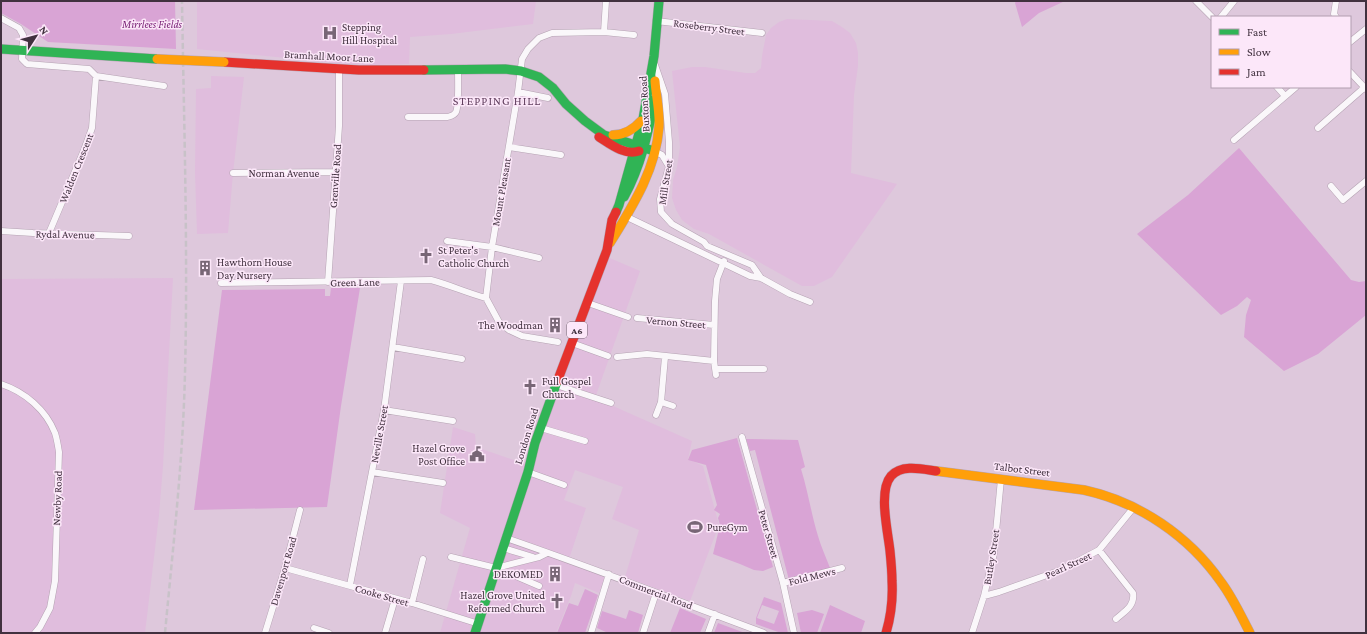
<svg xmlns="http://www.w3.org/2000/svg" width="1367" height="634" font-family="'Crimson Pro',serif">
  <rect width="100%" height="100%" fill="#dec8dc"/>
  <path fill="#e0bddd" d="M197,1H536L533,24L451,34L410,37L409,64L371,65L336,63L197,49Z
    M787,19L832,21L842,27L850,33L856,43L858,53V66L854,95L851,173L897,184L832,277L814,286H802L709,234L694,229L682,220L676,210L672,198L673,180L677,167L680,147L672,71L692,67H705L746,73H755L761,68L762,56L766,35L771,28L779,22Z
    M211,76L244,77L233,173L228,233L197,234L195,173L196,89L211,88Z
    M605,256L640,271L595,398L692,441L688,459L703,466L719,525L690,601L625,577L639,530L612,519L623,487L575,470L564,500L586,508L569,559L606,573L599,593L575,583L571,596L556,633H440L470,528L440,513L453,427L475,434L476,447L534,467L550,412Z
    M173,278L163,466L159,515L145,633H1V279Z"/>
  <path fill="#d9a4d5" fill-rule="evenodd" d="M1,1H175L176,49L48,42L21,24L1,13Z
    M1016,1H1065L1039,13L1022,27L1015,3Z
    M1239,148L1351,280L1359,282L1366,281V315L1318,354L1284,371L1244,337L1246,315L1251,300L1247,297L1237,306L1221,315L1137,234L1188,195Z
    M331,288H360L341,406L327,507L194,510L222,290L325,289V296H330Z
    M737,438L773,567L763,571L754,570L740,564L713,554L720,525L718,518L720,514L714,510L717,505L706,465L688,460L692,450Z
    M746,439L798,440L805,467L801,469C808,491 811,513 818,536C821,547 826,557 830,568L789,580L755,450L750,451Z
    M585,589L598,595L585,633H557L569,603L578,606Z
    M764,597L781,603L788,633H781L756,624V618ZM762,605L779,611L774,624L757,618Z
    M830,605L865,621L861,633H820Z
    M680,608L706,619L700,633H670Z
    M629,610L643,615L638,633H608L597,628L602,611L626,619Z
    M812,610L824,614L817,633H801L797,613Z
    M718,623L745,633H714Z"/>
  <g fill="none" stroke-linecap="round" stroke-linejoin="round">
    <g stroke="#b5a3b3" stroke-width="7">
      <path id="street" d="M1196,1L1212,17
        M1336,1L1334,14L1336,17
        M1221,17L1234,1
        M1,18L19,28L23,35L22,59L27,64L89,69L96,76L164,86
        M656,21L762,33
        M604,32L606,1
        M1350,42L1366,29
        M655,65L665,94L669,142V166L660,199L661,212L672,224L704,242L707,246L752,265L761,278
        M1350,72L1366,89
        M1277,87L1285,96
        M518,92L548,98
        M408,117H447C451,116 454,116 456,112C459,106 458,78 458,70
        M1318,128L1365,87
        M1234,140L1296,87
        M509,147L561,155
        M654,151L662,155L668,165
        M233,173L335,172
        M1331,186L1343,200L1366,181
        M625,216L750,276L761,278L790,294L810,302
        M1,231L33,233L129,236
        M49,233L84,150L92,128L96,76
        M447,241L492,247L539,258
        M328,282L339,126V70
        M221,283L431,280C450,285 467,293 486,298
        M588,303L628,317
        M637,318L714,325
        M558,342L522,336L509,330L499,322L486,298L492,247L518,92L522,59L528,49L539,38L552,33L604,32L634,35
        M572,343L608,356
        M393,347L462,359
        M617,357L647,354L714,361
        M716,369H764
        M716,375L714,361L715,301L717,279L724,261
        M1,384C25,392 46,410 55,433C57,439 58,446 59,452L55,581L50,608L40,627L35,633
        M556,385L611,403
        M661,402L673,406
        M384,410L453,421
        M656,415L661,402L665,357
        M541,428L585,441
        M742,437L783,583L794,633
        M372,472L443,483
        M528,472L564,485
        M506,538C593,568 678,601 764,633
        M503,548L533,557
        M1099,550L1133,593C1135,606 1125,611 1116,619
        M451,557L496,568L539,557L547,553
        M285,568L412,603L479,624
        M518,577L539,586
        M783,583L842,568
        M350,585L384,410L401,281
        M984,596L999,592L1061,570L1099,550L1134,507
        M412,603L423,559
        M314,628L329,633
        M265,633L285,568L300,510
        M385,633L395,599
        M591,633L609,574
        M643,633L656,593
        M708,633L715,614
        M972,633L984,596L994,553L1001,479"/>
    </g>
    <g stroke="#b5a3b3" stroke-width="10">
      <path id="fast" d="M1,49L157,59
        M424,70L505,69L521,71L539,77L553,88L566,104L585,121L604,135L654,151
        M624,197C641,166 648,133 655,99
        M616,212L619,205L643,119L654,56L659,1
        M475,633L528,472L535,443L557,382"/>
    </g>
    <g stroke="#b5a3b3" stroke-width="10">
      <path id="slow" d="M613,135C625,135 633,130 641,121
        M610,243C632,207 656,170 659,127C660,112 656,96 655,81
        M936,471L1084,490C1139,502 1189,536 1221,582C1233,598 1241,616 1250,633"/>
    </g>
    <g stroke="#b5a3b3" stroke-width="10">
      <path id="jam" d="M224,62L359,70H424
        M599,137C610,144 625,156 639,151
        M557,382L607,250L612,220L616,212
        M886,633C891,616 893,599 892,581C892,571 891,561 890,551C888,532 878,491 891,476C902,464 922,469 936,471"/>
    </g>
    <use href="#street" stroke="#faf7fa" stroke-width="6"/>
    <use href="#fast" stroke="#30b455" stroke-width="9"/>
    <use href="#slow" stroke="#ff9f0a" stroke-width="9"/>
    <use href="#jam" stroke="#e5322d" stroke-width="9"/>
    <path stroke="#c8c2c8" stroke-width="2.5" stroke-dasharray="6 3" stroke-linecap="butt" d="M165,633C173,547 183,460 185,373C188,249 184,125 182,1"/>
    <g stroke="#b5a3b3" stroke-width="10" stroke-linecap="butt">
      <path id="slow-bridge" d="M157,59L224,62"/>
    </g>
    <use href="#slow-bridge" stroke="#ff9f0a" stroke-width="9"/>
  </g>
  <defs>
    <g id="hospital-bare" transform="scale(1.2)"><path d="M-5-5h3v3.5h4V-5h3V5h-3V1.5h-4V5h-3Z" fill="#786676" stroke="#fce7f9" stroke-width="2.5" paint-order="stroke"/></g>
    <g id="church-bare" transform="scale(1.2)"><path d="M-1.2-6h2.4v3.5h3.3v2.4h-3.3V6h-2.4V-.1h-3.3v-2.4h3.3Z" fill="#786676" stroke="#fce7f9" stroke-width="2.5" paint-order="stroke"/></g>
    <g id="building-bare" transform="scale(1.2)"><path d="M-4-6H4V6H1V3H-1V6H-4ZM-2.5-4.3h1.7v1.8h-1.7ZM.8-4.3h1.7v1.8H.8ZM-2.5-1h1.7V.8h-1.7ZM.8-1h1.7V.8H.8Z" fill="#786676" stroke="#fce7f9" stroke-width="2.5" paint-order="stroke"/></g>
    <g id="civic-bare" transform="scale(1.2)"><path d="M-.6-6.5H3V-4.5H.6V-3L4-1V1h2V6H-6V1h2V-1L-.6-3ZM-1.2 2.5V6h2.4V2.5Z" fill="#786676" stroke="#fce7f9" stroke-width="2.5" paint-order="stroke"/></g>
    <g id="stadium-bare" transform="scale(1.2)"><path d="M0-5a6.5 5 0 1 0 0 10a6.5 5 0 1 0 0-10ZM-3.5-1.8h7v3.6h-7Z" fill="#786676" stroke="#fce7f9" stroke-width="2.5" paint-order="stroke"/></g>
  </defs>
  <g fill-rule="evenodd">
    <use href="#hospital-bare" x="330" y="33"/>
    <use href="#church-bare" x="426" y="256"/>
    <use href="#building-bare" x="205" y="268"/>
    <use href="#building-bare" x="555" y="325"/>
    <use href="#church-bare" x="530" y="387"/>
    <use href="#civic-bare" x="477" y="454"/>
    <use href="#stadium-bare" x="695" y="527"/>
    <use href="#building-bare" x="555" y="574"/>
    <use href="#church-bare" x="557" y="601"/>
  </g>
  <g text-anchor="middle" stroke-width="3" stroke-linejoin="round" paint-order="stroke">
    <rect fill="#fce7f9" stroke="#796877" stroke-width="1" x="567" y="322" width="20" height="16" rx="3"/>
    <g font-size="10" font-weight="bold" fill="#41313f">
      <text x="577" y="334">A6</text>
    </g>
    <g font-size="11" font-style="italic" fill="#761d73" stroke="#fce7f9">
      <text x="152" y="28">Mirrlees Fields</text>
    </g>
    <g font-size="11" fill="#41313f" stroke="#fce7f9" text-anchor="start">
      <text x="342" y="31">Stepping<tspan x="342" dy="13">Hill Hospital</tspan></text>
      <text x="438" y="254">St Peter's<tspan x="438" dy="13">Catholic Church</tspan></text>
      <text x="217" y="266">Hawthorn House<tspan x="217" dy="13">Day Nursery</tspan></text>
      <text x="543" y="329" text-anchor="end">The Woodman</text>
      <text x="542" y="385">Full Gospel<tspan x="542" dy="13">Church</tspan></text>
      <text x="465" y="452" text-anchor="end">Hazel Grove<tspan x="465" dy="13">Post Office</tspan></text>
      <text x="707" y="531">PureGym</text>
      <text x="543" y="578" text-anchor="end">DEKOMED</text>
      <text x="545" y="599" text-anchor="end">Hazel Grove United<tspan x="545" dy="13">Reformed Church</tspan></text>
    </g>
    <g font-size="11" fill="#41313f" stroke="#fce7f9">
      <text transform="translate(709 27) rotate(7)" y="4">Roseberry Street</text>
      <text transform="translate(329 56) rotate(3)" y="4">Bramhall Moor Lane</text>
      <text transform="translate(644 104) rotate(-93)" y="4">Buxton Road</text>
      <text transform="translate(76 168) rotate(-68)" y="4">Walden Crescent</text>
      <text x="284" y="177">Norman Avenue</text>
      <text transform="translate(335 176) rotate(-86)" y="4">Grenville Road</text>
      <text transform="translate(665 182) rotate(-81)" y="4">Mill Street</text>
      <text transform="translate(501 192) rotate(-80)" y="4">Mount Pleasant</text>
      <text transform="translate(65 234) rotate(1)" y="4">Rydal Avenue</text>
      <text transform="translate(355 282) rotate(-1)" y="4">Green Lane</text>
      <text transform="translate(676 322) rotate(5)" y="4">Vernon Street</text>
      <text transform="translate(379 434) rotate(-80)" y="4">Neville Street</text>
      <text transform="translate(526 436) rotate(-73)" y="4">London Road</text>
      <text transform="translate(1022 469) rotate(7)" y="4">Talbot Street</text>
      <text transform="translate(57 498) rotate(-88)" y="4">Newby Road</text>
      <text transform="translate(769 534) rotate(74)" y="4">Peter Street</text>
      <text transform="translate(991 557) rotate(-81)" y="4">Butley Street</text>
      <text transform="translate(1068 565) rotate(-25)" y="4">Pearl Street</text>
      <text transform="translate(283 571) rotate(-74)" y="4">Davenport Road</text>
      <text transform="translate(812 576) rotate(-14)" y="4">Fold Mews</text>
      <text transform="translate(656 592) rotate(21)" y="4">Commercial Road</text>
      <text transform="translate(382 595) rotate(16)" y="4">Cooke Street</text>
    </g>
    <g font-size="12" letter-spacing="1" fill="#603e5d" stroke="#fce7f9">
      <text x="497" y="105">STEPPING HILL</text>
    </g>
  </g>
  <rect width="1367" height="634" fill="none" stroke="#41313f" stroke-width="4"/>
  <rect x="1211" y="16" width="140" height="72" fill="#fce7f9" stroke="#b19eaf"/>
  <rect x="1219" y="29" width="20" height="6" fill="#30b455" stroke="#b19eaf"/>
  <text x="1247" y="36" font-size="12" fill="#41313f">Fast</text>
  <rect x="1219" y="49" width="20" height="6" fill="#ff9f0a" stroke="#b19eaf"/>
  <text x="1247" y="56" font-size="12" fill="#41313f">Slow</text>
  <rect x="1219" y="69" width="20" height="6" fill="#e5322d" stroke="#b19eaf"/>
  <text x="1247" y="76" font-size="12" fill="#41313f">Jam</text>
  <g transform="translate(36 36) rotate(54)" stroke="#fce7f9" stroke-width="3" paint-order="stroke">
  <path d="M0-3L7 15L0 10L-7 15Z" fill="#41313f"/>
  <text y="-6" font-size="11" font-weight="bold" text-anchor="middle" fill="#41313f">N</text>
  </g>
</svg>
